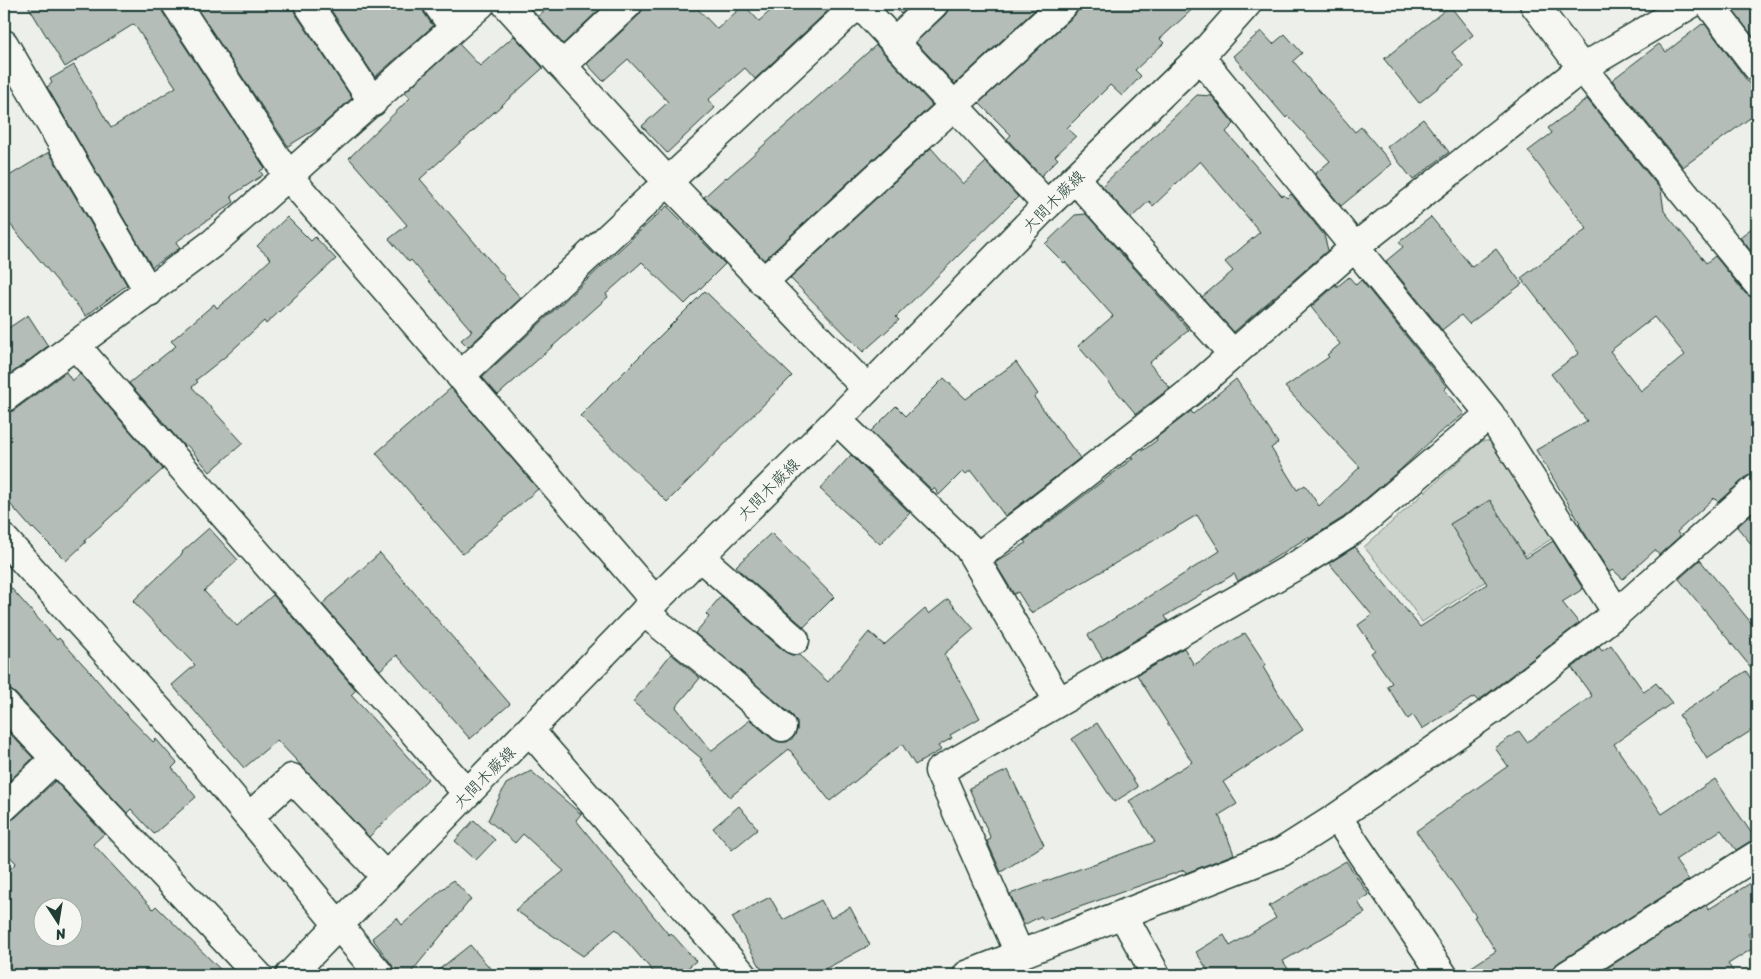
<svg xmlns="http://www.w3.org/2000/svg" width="1761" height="979" font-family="Sriracha,'Klee One',sans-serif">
  <rect width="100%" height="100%" fill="#edefea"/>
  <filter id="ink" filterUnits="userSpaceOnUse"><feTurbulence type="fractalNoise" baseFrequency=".02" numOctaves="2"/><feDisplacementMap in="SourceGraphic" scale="10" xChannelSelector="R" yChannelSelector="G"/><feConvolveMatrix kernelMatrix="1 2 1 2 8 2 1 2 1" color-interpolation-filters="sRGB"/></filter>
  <g filter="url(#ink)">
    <path fill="#cbd2cc" stroke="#758880" d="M1482,441H1496L1553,538L1422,622L1400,590L1364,547Z"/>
    <path fill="#b4bdb8" stroke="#1f3d34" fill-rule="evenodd" d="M27,4H161L163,13L265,168L260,171L263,175L231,196L234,202L176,242L180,248L152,267L47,87L52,83L50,79L74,65L111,128L176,87L134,24L65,67Z
      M194,4H293L295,13L352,98L321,126L288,146Z
      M327,4H422L424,13L433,26L375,77Z
      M552,4H605L563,44L538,16Z
      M643,4H693L717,29L744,5L759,21L778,4H835L755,79L745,68L708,100L715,108L667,153L642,126L668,102L628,59L603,81L587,64L639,15L643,9Z
      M891,4H912L901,14Z
      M949,4H1041L955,84L916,42L945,15L949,9Z
      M1079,4H1198L1160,39L1164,43L1135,70L1141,76L1122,96L1110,85L1067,128L1076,136L1055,156L1058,159L1041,176L1007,139L1011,135L979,103L1075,15L1079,9Z
      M1737,4H1757V42L1731,8Z
      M1450,6L1473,35L1452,52L1464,67L1419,103L1384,59Z
      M1702,24L1703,25L1705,24L1757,94V113L1683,167L1612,80L1659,44L1666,52Z
      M1261,31L1273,44L1285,34L1302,53L1293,61L1355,132L1361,127L1392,164L1341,206L1315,174L1330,161L1288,116L1286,118L1233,56Z
      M514,36L543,68L420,179L505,278L504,279L521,298L468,347L461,340L472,331L411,260L409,262L389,239L407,225L349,158L410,98L405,92L459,44L480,66Z
      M876,45L932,105L764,260L704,197L726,177L727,178Z
      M1197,95L1212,96L1234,124L1226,132L1282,196L1284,195L1287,198L1291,194L1324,235L1328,250L1234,332L1202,297L1233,271L1225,262L1260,232L1200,161L1153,206L1149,201L1131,218L1102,186Z
      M1587,99L1661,190L1664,211L1706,263L1715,256L1745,293L1751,297L1757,298V473L1747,476L1718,502L1714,498L1677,532L1680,536L1659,555L1655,550L1623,579L1613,570L1609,572L1579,524L1580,523L1536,450L1587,421L1551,374L1579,353L1521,278L1587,229L1528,151L1552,133L1548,128ZM1654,317L1685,355L1641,391L1610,351Z
      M1423,119L1449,152L1413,180L1387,147Z
      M931,148L963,184L986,162L1018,197L896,317L899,320L863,352L790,278Z
      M49,152L127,285L86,316L4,217V179Z
      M667,206L725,264L685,304L642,262L606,294L608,297L498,395L482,377Z
      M1086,214L1189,330L1149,363L1170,388L1136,414L1078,346L1113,316L1065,262L1064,263L1045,244L1075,215Z
      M287,217L311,241L315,237L336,259L266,324L264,321L226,356L196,380L198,382L192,387L243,443L210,472L187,445L185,447L129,383L176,346L171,341L214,304L217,308L229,298L271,259L257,246Z
      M1431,217L1472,267L1496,249L1522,284L1469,324L1461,315L1442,330L1386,261L1403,247L1399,242Z
      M1757,224V259L1740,237Z
      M1349,277L1356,285L1361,280L1447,387L1444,389L1464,414L1438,434L1400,470L1344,517L1309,539L1308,537L1238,581L1234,574L1165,616L1168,621L1103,659L1088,635L1220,551L1197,515L1031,613L1018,592L1014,594L995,563L1026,543L1024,541L1157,440L1156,438L1191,411L1193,414L1236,379L1278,443L1271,448L1297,490L1305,485L1319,506L1360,467L1285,387L1329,357L1327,355L1340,344L1311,307L1337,284V287Z
      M705,291L792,376L667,502L580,416Z
      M28,315L48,346L4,379V331Z
      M1016,362L1038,394L1034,397L1080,458L1005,516L971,470L966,474L963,471L939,495L934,488L932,490L871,431L896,406L906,416L944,378L966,399Z
      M66,372L72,381L80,374L163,469L84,541L86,542L66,561L33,528L32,529L4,497V413L13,411Z
      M451,388L538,489L463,554L376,453Z
      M851,455L910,513L880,544L820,489Z
      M1490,500L1526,558L1553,541L1583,589L1562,602L1579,623L1478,701L1474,697L1422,729L1413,715L1408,719L1387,686L1392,683L1371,653L1375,650L1358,625L1372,615L1329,563L1355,547L1420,627L1487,584L1450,524Z
      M1757,509V551L1737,527Z
      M209,528L238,560L204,591L237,626L273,595L356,690L351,695L428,779L369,837L277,740L244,768L172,685L195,665L133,601L183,553L182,552Z
      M771,533L834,597L804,627L741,572L736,566Z
      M380,553L510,704L470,739L397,655L380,670L322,604Z
      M1700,560L1757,630V675L1679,579Z
      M4,580L57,640L59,638L91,673L125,713L153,742L156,739L177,763L172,768L196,797L154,834L131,809L127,813L15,693L9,689H4Z
      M721,596L785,652L792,655H799L828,682L869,632L884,645L925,609L929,614L948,599L974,629L944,654L980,718L950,735L952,738L938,746L941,750L915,765L902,744L830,801L789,749L730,797L700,760L702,759L633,702L671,654L700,678L676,707L711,751L750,720L772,739L779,742H787L794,737L797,730V722L792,715L695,633L709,617L706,614Z
      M1245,633L1266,665L1263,667L1279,694L1303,730L1223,782L1237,804L1219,815L1234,854L1186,873L1184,870L1043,920L1041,916L1024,925L1010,894L1155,842L1129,801L1192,762L1137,675L1184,648L1194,665Z
      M1611,645L1644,692L1656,683L1672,703L1614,744L1662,814L1715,779L1756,840L1749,842L1736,850L1721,830L1675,860L1689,880L1559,962L1553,967L1551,975H1459L1496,951L1474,917L1476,916L1416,831L1508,766L1495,748L1519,731L1527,742L1592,696L1572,668L1599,647L1602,651Z
      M1746,671L1757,688V727L1707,759L1679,715Z
      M1097,723L1138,787L1114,802L1072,739Z
      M4,727L33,758L5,785L4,784Z
      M1008,770L1044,845L1001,872L987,841L991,839L969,788Z
      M531,771L581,814L576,820L669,935L671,933L696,961L679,975H656L616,929L583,956L515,910L564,871L523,834L515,843L488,820L506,784Z
      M55,781L104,834L93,844L153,909L156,906L226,975H4V875L16,863L4,850V822L15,818ZM42,906H72V936H42Z
      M739,806L758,829L732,850L713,828Z
      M474,820L495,840L476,860L455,841Z
      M1346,861L1369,895L1358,902L1365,913L1283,961L1292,975H1211L1196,952L1224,935L1230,946L1276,918L1269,906Z
      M1757,879V928L1748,934L1755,947L1728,964L1736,975H1596L1706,905L1709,909Z
      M453,880L471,899L409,975H395L392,965L372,938L397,918L402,925Z
      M770,897L783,920L821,900L831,918L850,907L870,945L814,975H765L732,917Z
      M470,945L496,975H432Z"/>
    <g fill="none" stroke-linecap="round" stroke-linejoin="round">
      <g stroke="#1f3d34" stroke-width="31">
        <path id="minor" d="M176,4L289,177L655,601
          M308,4L373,102
          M437,4L454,28
          M506,4L668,182L867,389
          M859,4L1047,205
          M1534,4L1582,68L1757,283
          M1709,4L1757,67
          M895,41L934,4
          M4,44L149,292
          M562,66L628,4
          M1075,179L1233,354
          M763,282L1064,4
          M76,346L467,793
          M460,376L858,4
          M4,398L213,243L481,4
          M837,420L968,547L1059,702
          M4,539L174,727L380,975
          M700,557L795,640
          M975,559L1189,393L1355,247L1582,68L1691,4
          M644,612L721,674L782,727
          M1617,613L1757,488
          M4,704L258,975
          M530,731L743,975
          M4,807L55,759
          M249,817L292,778L386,877
          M1337,817L1443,975
          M1123,915L1156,975
          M1020,955L939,771L1302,562L1353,530L1490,414
          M967,975L1282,852L1337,817L1492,710L1617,613L1490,414L1200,57
          M1567,975L1757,855"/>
      </g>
      <g stroke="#1f3d34" stroke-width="31">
        <path id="major" d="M290,975L655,601L837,420L1047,205L1200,57L1247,4"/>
      </g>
      <use href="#minor" stroke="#f6f6f2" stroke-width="28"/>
      <use href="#major" stroke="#f6f6f2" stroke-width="28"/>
    </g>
  </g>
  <g text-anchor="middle" stroke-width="5" stroke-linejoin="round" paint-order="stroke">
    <g font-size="16" fill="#1f3d34" stroke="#f6f6f2">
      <text transform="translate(1053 201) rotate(-45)" y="6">大間木蕨線</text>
      <text transform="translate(768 489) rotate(-45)" y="6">大間木蕨線</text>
      <text transform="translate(484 777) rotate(-45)" y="6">大間木蕨線</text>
    </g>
  </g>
  <rect width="1761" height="979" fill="none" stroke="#f6f6f2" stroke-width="20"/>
  <rect x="10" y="10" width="1741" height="959" fill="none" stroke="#1f3d34" stroke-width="2" filter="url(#ink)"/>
  <g transform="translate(58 922) rotate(168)"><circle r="24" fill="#f6f6f2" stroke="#a0aca6"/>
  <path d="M0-4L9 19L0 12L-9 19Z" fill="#1f3d34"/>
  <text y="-8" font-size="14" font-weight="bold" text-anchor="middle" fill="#1f3d34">N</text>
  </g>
</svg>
